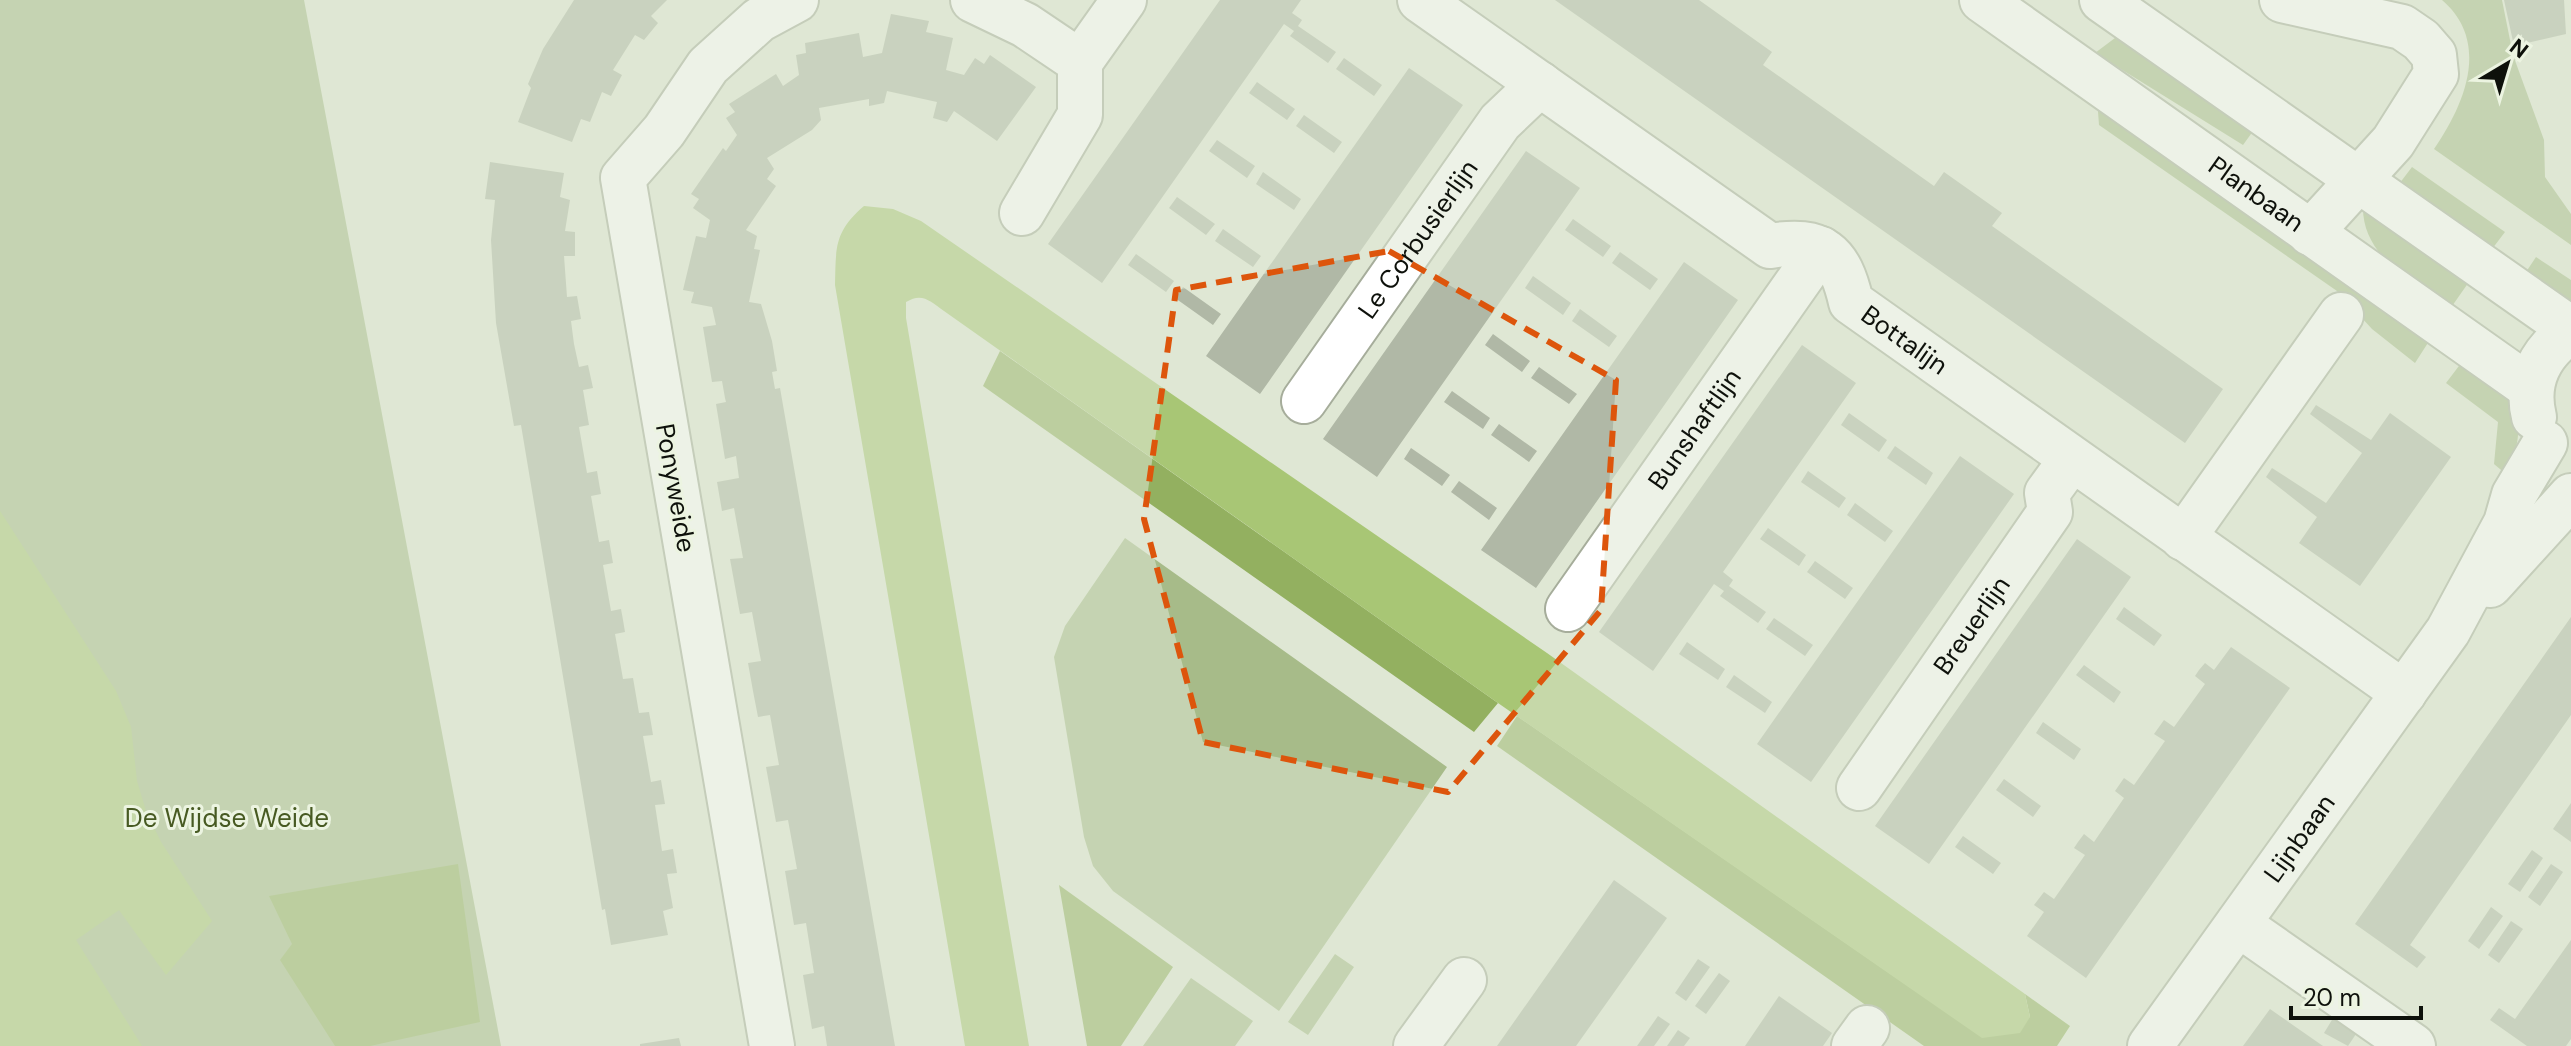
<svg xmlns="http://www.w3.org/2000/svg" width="2571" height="1046" font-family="'DM Sans',sans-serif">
  <rect width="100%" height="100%" fill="#dfe7d4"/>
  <path fill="#a7bb89" d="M0,0H304L501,1046H0Z
    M2442,0H2502L2513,55L2544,140L2545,177L2571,214V245L2434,149C2465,104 2491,42 2442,0Z
    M2123,32L2256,127L2243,145L2095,53Z
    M2097,98L2433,335L2415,363L2372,329L2337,291L2099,125Z
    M2412,167L2505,232L2489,253L2396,188Z
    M2363,208L2471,279L2450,309C2415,282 2363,258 2363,208Z
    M2536,257L2571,280V303L2524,275Z
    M2465,358C2512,396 2533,412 2507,475L2494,464L2498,422L2446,383Z
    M1125,538L1447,767L1279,1011L1113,891L1093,866L1084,837L1054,657L1065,626Z
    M1335,954L1354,967L1308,1035L1288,1022Z
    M1191,978L1253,1021L1235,1046H1143Z"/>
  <path fill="#93b060" d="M1000,351L1498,703L1474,732L983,386Z
    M1517,716L1982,1037L2030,1017L2025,994L2070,1026L2057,1046H1924L1497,746Z
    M458,864L480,1022L370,1046H335L280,960L292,944L269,896Z
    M1059,885L1173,967L1121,1046H1087Z"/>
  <path fill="#a8c675" d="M864,206L893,209L921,221L1547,653L2025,994L2030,1017L2020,1033L1982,1038L1498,703L944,311C930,301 922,292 906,302V318L1029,1046H965L835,285C836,247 834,232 864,206Z
    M0,511L116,691L131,727L137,781L146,811L161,842L212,921L166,975L119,910L76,940L142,1046H0Z"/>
  <path fill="#b0b8a6" d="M574,0H667L651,16L658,23L644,40L635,35L613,70L622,75L611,96L602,92L590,122L581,119L572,142L518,122L531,88L528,84L543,49Z
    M1220,0H1301L1292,13L1302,20L1298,26L1336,52L1328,63L1290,36L1294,31L1284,24L1102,283L1048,244Z
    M1555,0H1699L1772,52L1763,65L1934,186L1944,172L2002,213L1992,226L2223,389L2185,443Z
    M2504,0H2564L2566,34L2514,46Z
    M891,14L929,21L926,32L953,38L946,70L964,75L975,58L984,64L990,55L1036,87L997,141L954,111L947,122L933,118L937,102L887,91L884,103L869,106V99L819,108L821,120L812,130L767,158L774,169L767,179L776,186L746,230L757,236L754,249L760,250L749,302L761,304L772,341L777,371L772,372L775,389L780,388L895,1046H827L824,1026L812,1029L803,975L814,973L806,923L794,925L785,871L797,869L788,820L776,822L766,767L779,765L770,715L758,717L753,691L748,663L761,661L752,612L740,614L730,559L743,558L734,508L722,511L717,482L739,478L736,456L725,459L716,404L726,402L725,398L722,381L712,382L703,327L716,325L712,307L691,303L694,292L683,290L696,236L706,238L710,220L693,208L699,199L691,194L723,148L726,151L737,135L726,118L735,112L729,104L776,74L783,86L799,75L796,55L806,53L805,43L859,33L863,57L882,53Z
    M1344,58L1382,85L1374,96L1336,69Z
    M1409,68L1463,105L1260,394L1206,356Z
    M1257,82L1295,109L1287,120L1249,93Z
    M1304,115L1342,142L1334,153L1296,126Z
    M1217,140L1255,166L1247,178L1209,151Z
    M1526,151L1580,188L1377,477L1323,439Z
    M490,162L564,173L560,197L570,200L565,231L575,232V256H564L567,297L577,296L581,319L571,321L574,344L579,367L588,365L593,388L583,390L589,425L579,427L587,473L597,471L599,483L601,494L591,496L599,542L609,540L613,563L603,565L611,611L621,609L623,620L625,632L615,634L623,679L633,678L639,713L649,712L651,723L653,735L643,736L651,782L661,780L665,804L655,805L662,851L673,849L677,873L667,874L673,908L663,911L668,935L611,945L605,909L602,910L521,425L514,426L496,323L491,240L495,200L485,199Z
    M1263,172L1301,199L1294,210L1256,184Z
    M1177,197L1215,224L1206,235L1169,208Z
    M1573,219L1611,246L1603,257L1565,230Z
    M1223,229L1261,256L1253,267L1215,241Z
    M1620,252L1658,279L1650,290L1612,263Z
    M1136,254L1174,281L1166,292L1128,265Z
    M1684,262L1738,300L1536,588L1481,550Z
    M1533,276L1571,303L1563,315L1525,288Z
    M1183,287L1221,314L1213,325L1175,298Z
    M1580,309L1617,336L1609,347L1572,321Z
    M1493,334L1530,361L1522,372L1485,345Z
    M1802,345L1856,383L1723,572L1733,580L1729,586L1766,612L1758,623L1720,596L1724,591L1714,584L1653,671L1599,632Z
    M1539,367L1577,394L1569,404L1531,378Z
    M1452,391L1490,418L1483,429L1444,402Z
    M2316,405L2371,440L2390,413L2451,457L2360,586L2299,543L2317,517L2266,477L2272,468L2326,503L2362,453L2310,414Z
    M1849,413L1887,440L1879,452L1841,425Z
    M1499,424L1537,451L1529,462L1491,435Z
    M1895,446L1933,473L1926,485L1887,458Z
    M1411,448L1450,475L1442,486L1404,459Z
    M1960,456L2014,494L1811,782L1757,744Z
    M1808,471L1846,498L1839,508L1801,482Z
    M1459,481L1497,508L1489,520L1451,492Z
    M1855,503L1893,531L1885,542L1847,515Z
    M1768,528L1806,555L1799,566L1760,539Z
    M2077,539L2131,577L1929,864L1875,826Z
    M1815,561L1853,588L1845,599L1807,572Z
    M2124,607L2162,635L2154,646L2116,619Z
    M2571,617V715L2410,945L2426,957L2417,968L2355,924Z
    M1774,618L1813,645L1805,656L1766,629Z
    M1687,642L1725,669L1718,680L1679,654Z
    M2231,647L2290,688L2086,978L2027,936L2044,912L2034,905L2044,892L2054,899L2085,855L2074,848L2078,842L2084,834L2094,842L2124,798L2115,791L2124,778L2134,785L2165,741L2154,734L2164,720L2174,727L2205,684L2195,676L2199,670L2205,663L2214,670Z
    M2084,665L2121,692L2114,703L2076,675Z
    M1734,675L1772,702L1765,713L1726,687Z
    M2043,722L2081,749L2074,760L2036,733Z
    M2004,779L2041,806L2033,817L1996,790Z
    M2571,803V842L2553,829Z
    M1963,836L2001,863L1993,874L1955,847Z
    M2532,850L2543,858L2520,892L2508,884Z
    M2551,864L2563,872L2540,906L2528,897Z
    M1614,880L1667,918L1576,1046H1497Z
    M2491,907L2503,916L2479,949L2468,941Z
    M2511,921L2523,929L2499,963L2488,955Z
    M2571,940V1039L2566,1046H2527L2490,1020L2499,1008L2515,1019Z
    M1698,959L1710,967L1686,1001L1675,993Z
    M1719,973L1730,981L1706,1014L1695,1006Z
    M1779,996L1832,1033L1823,1046H1745Z
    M2270,1009L2300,1030L2323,1046H2243Z
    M2335,1015L2358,1031L2348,1046L2324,1033Z
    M1658,1016L1670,1024L1654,1046H1637Z
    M1678,1030L1690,1038L1684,1046H1667Z
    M679,1038L681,1046H640V1044Z"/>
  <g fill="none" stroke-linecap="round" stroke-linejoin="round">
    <g stroke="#a6ad9b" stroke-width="48">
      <g id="street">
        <path d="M973,0L1025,25L1080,62"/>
        <path id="s1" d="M1420,0L1770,246C1822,237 1840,253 1851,302L2404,693"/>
        <path d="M2282,0L2402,27L2421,40L2434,55L2436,74L2393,142L2310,233"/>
        <path d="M1022,213L1080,115V62L1124,0"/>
        <path id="s2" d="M1304,401L1500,122L1540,84"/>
        <path d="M2183,538L2341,315"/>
        <path id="s3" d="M1568,609L1821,249"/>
        <path id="s4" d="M1859,788L2050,512L2047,493L2071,460"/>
        <path d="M2238,924L2413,1046"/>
        <path d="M772,1046L623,178L664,131L708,66L759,20L796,0"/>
        <path d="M1416,1046L1464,980"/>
        <path d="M1854,1046L1867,1028"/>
      </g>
    </g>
    <g stroke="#a6ad9b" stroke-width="48">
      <g id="secondary">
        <path id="s5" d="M1982,0L2531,388"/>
        <path d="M2102,0L2571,329"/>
        <path d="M2534,417C2525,381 2541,351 2571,331"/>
        <path d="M2490,585L2571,496"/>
        <path id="s6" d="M2150,1046L2448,631L2506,523L2514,495L2545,443"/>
      </g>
    </g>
    <use href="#street" stroke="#fff" stroke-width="44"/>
    <use href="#secondary" stroke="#fff" stroke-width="44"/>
  </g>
  <path d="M0 0H2571V1046H0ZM1389,251L1616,380L1601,610L1448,792L1203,742L1144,519L1176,290Z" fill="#dfe7d4" fill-opacity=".55" fill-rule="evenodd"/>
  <path fill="none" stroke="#dd550c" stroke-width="6" stroke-dasharray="16 10" stroke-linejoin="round" d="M1389,251L1616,380L1601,610L1448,792L1203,742L1144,519L1176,290Z"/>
  <g text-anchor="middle" stroke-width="6" stroke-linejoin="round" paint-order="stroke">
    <g font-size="26" fill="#0e110b" stroke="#ecf4e1">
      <text dy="9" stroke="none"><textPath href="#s5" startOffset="336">Planbaan</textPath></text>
      <text dy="9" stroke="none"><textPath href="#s2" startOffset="198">Le Corbusierlijn</textPath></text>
      <text dy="9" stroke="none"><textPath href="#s1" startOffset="608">Bottalijn</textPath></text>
      <text dy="9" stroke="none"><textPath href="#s3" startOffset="220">Bunshaftlijn</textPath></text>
      <text transform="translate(676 488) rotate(80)" y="9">Ponyweide</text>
      <text dy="9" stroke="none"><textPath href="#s4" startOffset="198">Breuerlijn</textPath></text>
      <text dy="9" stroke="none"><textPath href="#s6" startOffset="256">Lijnbaan</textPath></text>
    </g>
    <g font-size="26" fill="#475a22" stroke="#ecf4e1">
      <text x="227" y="827">De Wijdse Weide</text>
    </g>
  </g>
  <g transform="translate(2507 64) rotate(38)" stroke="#ecf4e1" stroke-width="6" paint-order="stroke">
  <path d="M0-6L14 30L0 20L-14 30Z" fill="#0e110b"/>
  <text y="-12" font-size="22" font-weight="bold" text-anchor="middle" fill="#0e110b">N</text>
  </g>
  <path d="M2291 1006v12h130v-12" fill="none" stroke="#0e110b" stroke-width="4"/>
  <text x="2303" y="1006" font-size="24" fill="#0e110b" stroke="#ecf4e1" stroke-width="6" paint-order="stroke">20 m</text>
</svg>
